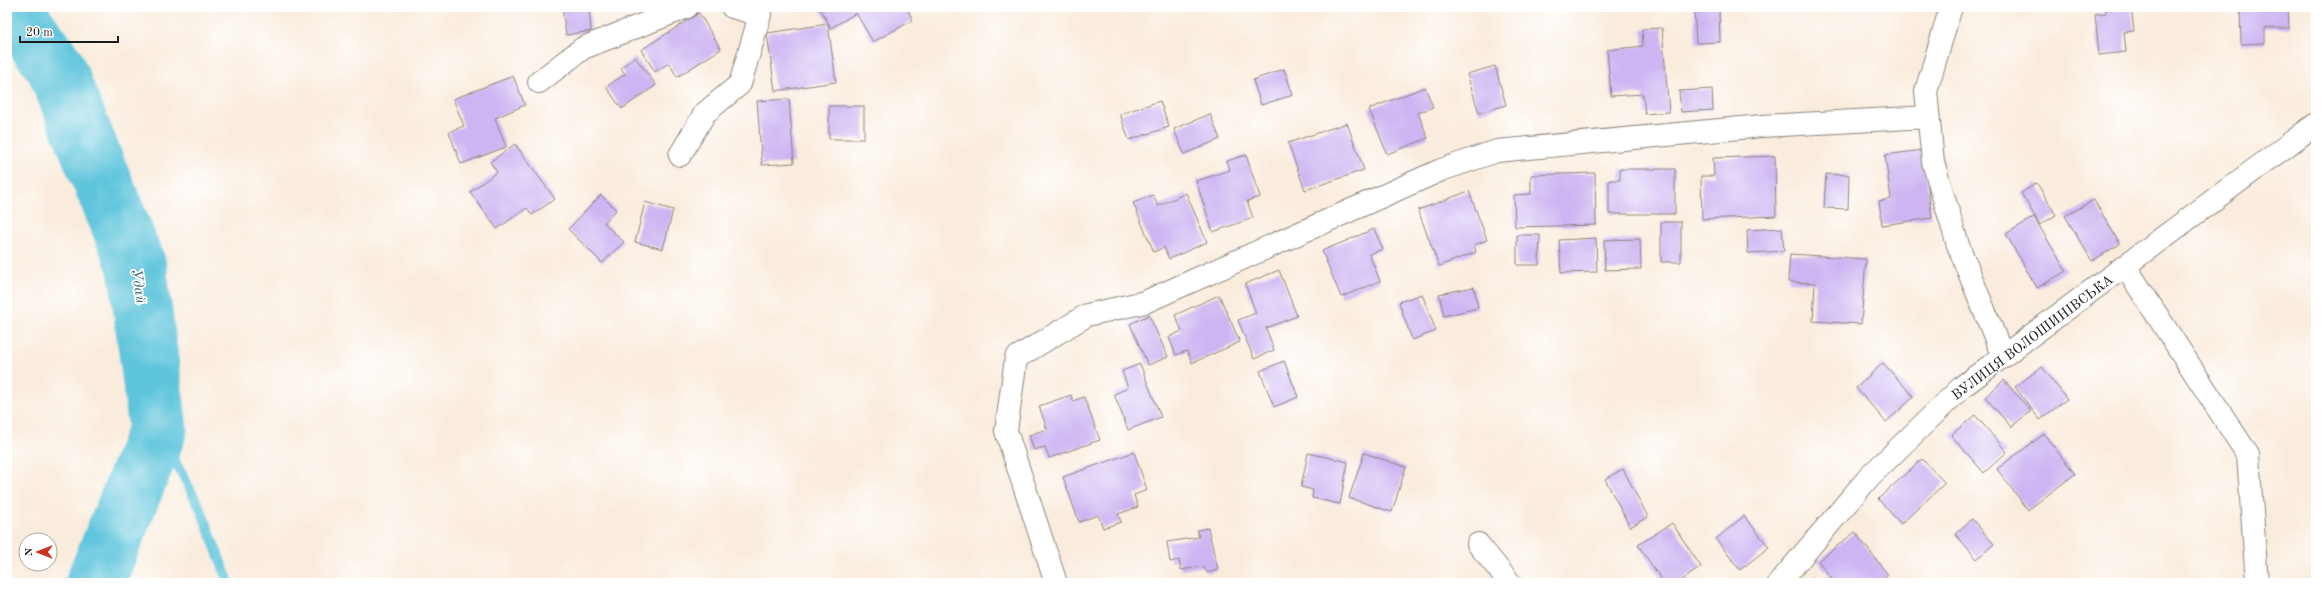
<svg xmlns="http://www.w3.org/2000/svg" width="2323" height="590" font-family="'Old Standard TT',serif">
  <rect width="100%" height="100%" fill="#fff"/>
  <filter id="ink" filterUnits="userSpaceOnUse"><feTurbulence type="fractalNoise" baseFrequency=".025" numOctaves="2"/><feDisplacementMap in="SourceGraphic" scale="8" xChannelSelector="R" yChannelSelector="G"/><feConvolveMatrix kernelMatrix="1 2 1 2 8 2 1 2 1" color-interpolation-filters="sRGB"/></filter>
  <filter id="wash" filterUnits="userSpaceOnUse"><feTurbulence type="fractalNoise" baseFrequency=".012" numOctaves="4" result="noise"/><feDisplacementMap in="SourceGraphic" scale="16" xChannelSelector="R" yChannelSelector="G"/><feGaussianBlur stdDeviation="0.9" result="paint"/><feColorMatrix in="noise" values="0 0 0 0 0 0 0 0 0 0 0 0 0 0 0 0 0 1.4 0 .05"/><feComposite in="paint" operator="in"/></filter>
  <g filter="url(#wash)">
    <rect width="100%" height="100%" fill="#faecdd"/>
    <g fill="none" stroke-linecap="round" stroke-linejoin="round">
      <path stroke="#5fc5dc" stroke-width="10" d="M158,429L201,510L229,583"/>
      <path stroke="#5fc5dc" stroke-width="59" d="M11,7L55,66L137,266L158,429L95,583"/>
    </g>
    <g id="blocks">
      <path fill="#ccb5f2" d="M562,7H589L591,31L566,35Z
        M819,7H906L913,20L873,42L856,13L831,28Z
        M1694,7H1719L1720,42L1696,43Z
        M2106,7H2131L2134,31L2124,32L2126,52L2099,55L2095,14L2106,13Z
        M2240,7H2288L2289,28H2265V43L2241,44Z
        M699,13L721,49L677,77L669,63L655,72L641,50Z
        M828,24L836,82L775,91L767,33Z
        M1662,28L1669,112L1645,114L1643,94L1611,96L1607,50L1643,46L1642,29Z
        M635,57L656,85L622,109L606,87L625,74L621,68Z
        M1495,66L1506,105L1479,113L1467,74Z
        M1284,69L1293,95L1261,105L1253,80Z
        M513,76L525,105L495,118L506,147L461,164L449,132L464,126L453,99Z
        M1425,87L1433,107L1418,113L1428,138L1387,154L1369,109Z
        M1712,89L1713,110L1681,112L1679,91Z
        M789,99L794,163L762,165L757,101Z
        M1160,101L1169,127L1129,140L1120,114Z
        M829,106H864V139H829Z
        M1210,114L1220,139L1184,154L1174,129Z
        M1347,123L1364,170L1305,190L1288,143Z
        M515,144L555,199L532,215L527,208L497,229L470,192L497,172L490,162Z
        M1923,150L1932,218L1882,225L1879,201L1891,199L1885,155Z
        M1246,155L1260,197L1247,201L1253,218L1213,232L1196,181L1230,170L1227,161Z
        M1775,156L1776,216L1702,219L1701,176H1714L1713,158Z
        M1620,169H1675V214H1609V180H1620Z
        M1595,173L1596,225L1515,227L1514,195L1531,194V175Z
        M1826,174L1849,175L1848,209L1824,208Z
        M2037,183L2056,215L2040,225L2021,193Z
        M1469,191L1487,240L1474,245L1476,252L1439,266L1418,210Z
        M1186,193L1207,242L1169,259L1164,247L1154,252L1133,203L1153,195L1158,206Z
        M601,195L616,210L604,223L624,242L602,263L568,229Z
        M2094,200L2120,244L2092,261L2065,216Z
        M645,202L673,210L663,249L635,242Z
        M2034,217L2066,271L2037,288L2006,234Z
        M1661,222H1681V262H1661Z
        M1782,228L1784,251L1748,253L1747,230Z
        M1374,229L1383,249L1369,254L1380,281L1341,297L1322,251Z
        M1517,235H1540L1539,265H1517Z
        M1596,238L1597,272L1561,273L1559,240Z
        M1640,239L1641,269L1605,270L1604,240Z
        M1790,254L1866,259L1861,324L1813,321L1815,283L1788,282Z
        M1279,270L1297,316L1266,328L1274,350L1254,359L1238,320L1256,313L1245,284Z
        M1474,287L1478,308L1444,316L1439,294Z
        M1422,294L1436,331L1412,340L1399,302Z
        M1219,295L1240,342L1192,363L1187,351L1176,355L1169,337L1182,331L1175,315Z
        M1149,315L1168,357L1148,365L1130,324Z
        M1284,361L1298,397L1274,407L1260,371Z
        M1883,363L1914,397L1886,422L1856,388Z
        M1140,364L1161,417L1128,430L1114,394L1128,388L1122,371Z
        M2042,367L2067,399L2040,420L2015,387Z
        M2004,380L2031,411L2011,427L1985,397Z
        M1071,395L1073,401L1084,397L1100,440L1049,458L1045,447L1034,450L1029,435L1047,429L1039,406Z
        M1975,415L2007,452L1984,473L1951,435Z
        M2044,434L2075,474L2028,510L1997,469Z
        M1134,452L1147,490L1134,495L1138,507L1118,514L1121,522L1103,528L1098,515L1079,522L1063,477Z
        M1308,453L1348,462L1340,504L1312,498L1313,490L1301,487Z
        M1364,453L1406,467L1392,512L1349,498Z
        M1922,459L1945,483L1901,524L1878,499Z
        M1623,469L1648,517L1630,527L1605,479Z
        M1744,516L1769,547L1740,570L1716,539Z
        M1972,519L1994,544L1977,559L1955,534Z
        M1672,523L1701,567L1678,583H1664L1638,545Z
        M1208,528L1218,570L1207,573L1203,566L1181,570L1179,560L1170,562L1167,542L1199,537L1197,530Z
        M1855,532L1888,575L1878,583H1835L1818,561Z
        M1813,578L1818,583H1807Z"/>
    </g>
  </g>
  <g filter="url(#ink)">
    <use href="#blocks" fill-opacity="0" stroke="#8b847c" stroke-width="1"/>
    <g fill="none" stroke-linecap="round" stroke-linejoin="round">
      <g stroke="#8b847c" stroke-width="24">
        <path id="street" d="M732,7L760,15
          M1951,7L1926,91L1933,162L1958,245L2003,357
          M539,82L583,48L687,7
          M680,155L705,113L740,84L760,15
          M2125,266L2248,455L2257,583
          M1478,544L1510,583
          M1056,583L1006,431L1016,358L1087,315L1145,302L1441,170L1497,151L1762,126L1928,117
          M1779,583L1870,476L1963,386L2316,124"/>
      </g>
      <use href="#street" stroke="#fff" stroke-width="22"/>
    </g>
  </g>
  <g text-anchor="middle" stroke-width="3.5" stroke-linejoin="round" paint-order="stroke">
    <g font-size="14" fill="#1c1c1c" stroke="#fff">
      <text transform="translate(2032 337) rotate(-37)" y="5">ВУЛИЦЯ ВОЛОШИНІВСЬКА</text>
    </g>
    <g font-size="15" font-style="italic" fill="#376069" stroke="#fff">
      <text transform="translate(139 286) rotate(81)" y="5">Удай</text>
    </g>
  </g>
  <rect width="2323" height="590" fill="none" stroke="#fff" stroke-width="24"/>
  <g transform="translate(38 552) rotate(270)"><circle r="19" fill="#ffffff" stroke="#a4a4a4"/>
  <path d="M0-3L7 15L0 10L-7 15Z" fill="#c8321e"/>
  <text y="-6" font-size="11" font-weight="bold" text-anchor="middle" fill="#1c1c1c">N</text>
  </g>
  <path d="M20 36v6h98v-6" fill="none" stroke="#1c1c1c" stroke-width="2"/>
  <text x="26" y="36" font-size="12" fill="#1c1c1c" stroke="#ffffff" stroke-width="3" paint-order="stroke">20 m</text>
</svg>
